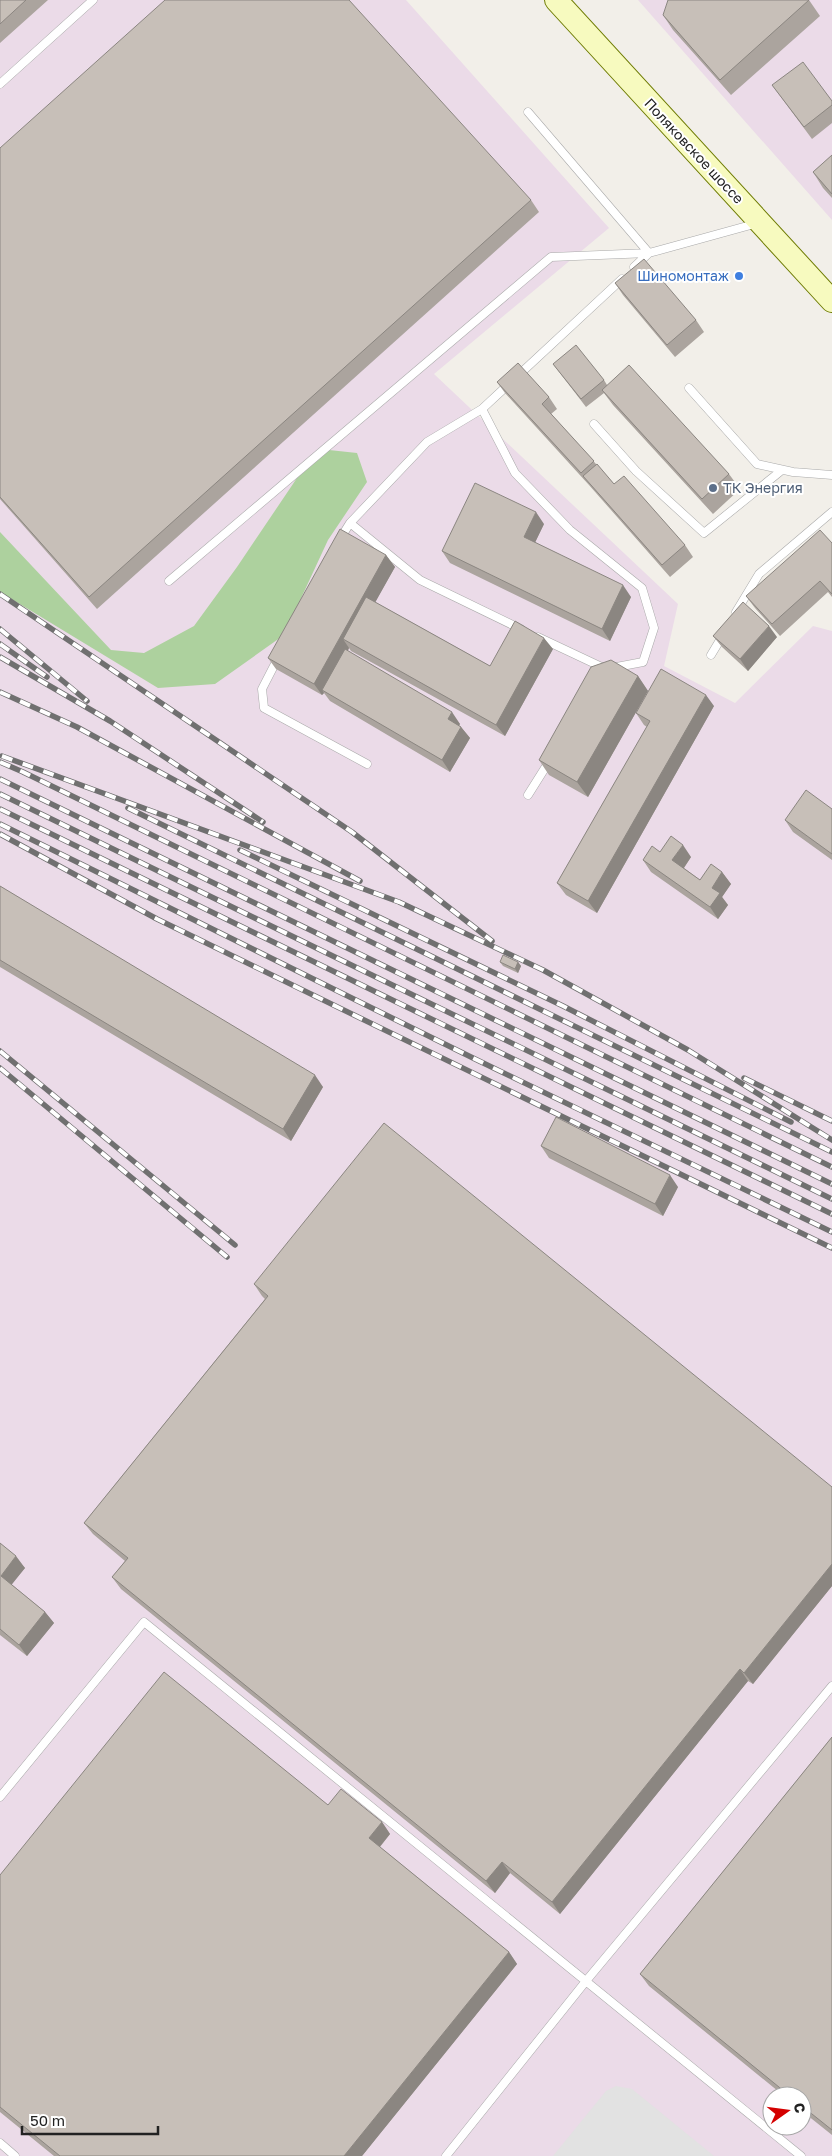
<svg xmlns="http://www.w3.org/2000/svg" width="832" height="2156" font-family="'Golos Text',sans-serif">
  <rect width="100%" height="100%" fill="#f2efe9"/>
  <path fill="#ebdbe8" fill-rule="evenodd" d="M0,0H406L609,228L434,374L678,604L664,666L735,703L813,626L832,631V2156H0ZM772,2096H802V2126H772Z
    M638,0H832V220Z"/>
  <path fill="#add19e" d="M329,450L357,453L367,482L328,540L284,635L215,684L158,688L0,592V532L111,650L144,653L194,626L237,567L297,478Z"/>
  <path fill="#e2e2e2" d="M616,2086L632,2089L714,2156H553L606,2091Z"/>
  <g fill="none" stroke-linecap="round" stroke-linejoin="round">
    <g stroke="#a9a9a9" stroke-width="9">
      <path id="lane" d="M0,84L93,0
        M528,112L649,253
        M634,267L649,253L758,223
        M689,388L757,464L793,472L832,475
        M594,424L636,471L704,533L782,470
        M350,523L427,442L482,409
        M340,539L350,523L420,580L521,629
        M169,581L551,257L649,253
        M736,612L759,574L832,512
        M538,637L606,669L643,662L654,628L642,588L570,530L515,473L482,409L622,279
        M711,655L723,635
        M278,658L262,689L264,708L367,764
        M528,795L550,760
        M0,1797L144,1622L801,2156
        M0,2143L15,2156
        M446,2156L586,1981L832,1686"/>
    </g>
    <g stroke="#707d05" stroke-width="24">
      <path id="secondary" d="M556,0L832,301"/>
    </g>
    <use href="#lane" stroke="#fff" stroke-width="8"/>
    <use href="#secondary" stroke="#f7fabf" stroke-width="22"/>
    <g stroke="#707070" stroke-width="5.5">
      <path id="rail" d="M0,594L352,832L492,941
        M0,629L87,701
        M0,644L47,677
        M0,657L110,721L263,822
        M0,692L77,727L360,881
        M2,756L399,902L543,970L688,1050L832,1140
        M0,762L23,772L832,1167
        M0,779L832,1184
        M0,794L832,1199
        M128,808L832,1152
        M0,809L832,1214
        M0,824L473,1058L832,1232
        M0,834L157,919L832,1248
        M240,850L563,1006L791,1122
        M0,1051L235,1245
        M0,1068L227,1257
        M744,1078L832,1121"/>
    </g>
    <use href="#rail" stroke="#fff" stroke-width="4" stroke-dasharray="11" stroke-linecap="butt"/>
  </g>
  <path fill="#aba49e" d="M0,0H48L0,43Z
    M809,0L820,16L731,95L673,30L663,15Z
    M772,85L832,101V123L812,139Z
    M0,148L531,200L539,212L97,609L0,499Z
    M832,155V198L823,188L813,172Z
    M615,283L696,320L704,332L675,357L623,295Z
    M553,364L604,380L607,385L729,474L740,489L713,514L613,405L604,393L586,407Z
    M497,382L549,397L557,409L551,414L614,484L685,545L693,557L670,577L589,485L505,393Z
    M544,524L535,542L631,597L610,641L450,563L442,551Z
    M832,543V597L828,592L780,636L755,608L746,596Z
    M386,555L395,567L375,602L490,666L553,649L505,736L351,651L349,648L348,651L460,724L459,725L461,727L470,738L450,772L330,701L324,693L322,695L276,669L268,658Z
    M713,636L777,637L748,671L722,647Z
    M638,676L648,691L588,797L549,775L539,760Z
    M714,706L597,913L566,895L557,883L647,727L644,725L636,713Z
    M832,809V860L793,832L785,820Z
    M660,852L691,857L684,868L700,880L722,872L731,884L722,897L728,905L718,919L651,872L643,860Z
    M0,886L323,1087L291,1141L0,967Z
    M500,962H518L521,966L518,973L503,966Z
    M541,1146L678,1187L663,1216L549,1158Z
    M254,1284L832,1487V1586L753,1684L748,1681L560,1914L510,1873L495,1893L121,1589L112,1577L125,1561L93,1534L84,1523L265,1299L262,1296Z
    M0,1543L25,1568L11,1584L45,1612L54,1623L27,1656L0,1635Z
    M832,1737V2135L802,2111V2096H784L649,1986L640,1974Z
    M328,1805L382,1822L390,1834L380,1847L509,1952L517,1964L362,2156H54L0,2112V1875Z"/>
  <path fill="#8b8681" d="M536,512L544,524L532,549L524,537Z
    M386,555L395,567L352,644L343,639L349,648L325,691L322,690L324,693L322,695L314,684Z
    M623,585L631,597L610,641L602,629Z
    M769,626L777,637L748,671L740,659Z
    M544,638L553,649L505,736L496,725Z
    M638,676L648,691L588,797L577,782Z
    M706,695L714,706L597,913L588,901Z
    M452,712L460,724L456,730L448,719Z
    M461,727L470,738L450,772L442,760Z
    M683,845L691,857L681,872L672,860Z
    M722,872L731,884L722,897L728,905L718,919L710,907L712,888Z
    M518,962L521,966L518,973L515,969Z
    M315,1075L323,1087L291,1141L283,1129Z
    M670,1175L678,1187L663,1216L655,1204Z
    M16,1556L25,1568L9,1588L1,1576Z
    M832,1564V1586L753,1684L744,1673Z
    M45,1612L54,1623L27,1656L19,1645Z
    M740,1669L748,1681L560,1914L552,1902Z
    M382,1822L390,1834L377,1850L369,1838Z
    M502,1862L510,1873L495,1893L486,1881Z
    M509,1952L517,1964L362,2156H344Z"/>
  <path fill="#c7bfb8" stroke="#8b8681" d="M0,0H26L0,24Z
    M165,0H349L531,200L89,597L0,497V148Z
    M668,0H809L720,80L663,15Z
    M803,62L832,101V105L804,127L772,85Z
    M832,155V194L813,172Z
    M644,259L696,320L667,345L615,283Z
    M576,345L604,380L581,399L553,364Z
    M518,363L549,397L542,404L594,461L581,473L497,382Z
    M629,365L729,474L702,499L602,390Z
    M597,464L614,484L624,476L685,545L662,565L583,476Z
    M475,483L536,512L524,537L623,585L602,629L442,551Z
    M340,529L386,555L314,684L268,658Z
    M820,530L832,543V594L820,581L772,624L746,596Z
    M366,597L490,666L515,621L544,638L496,725L343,639Z
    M743,602L769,626L740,659L713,636Z
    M345,649L452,712L448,719L461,727L442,760L322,690Z
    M611,660L638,676L577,782L539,760L591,667Z
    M661,669L706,695L588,901L557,883L650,721L636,713Z
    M806,790L832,809V854L785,820Z
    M671,836L683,845L672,860L700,880L711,864L722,872L712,888L720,893L710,907L643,860L652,846L660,852Z
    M0,886L315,1075L283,1129L0,960Z
    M503,955L518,962L515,969L500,962Z
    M556,1117L670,1175L655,1204L541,1146Z
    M384,1123L832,1487V1564L744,1673L740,1669L552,1902L502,1862L486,1881L112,1577L128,1558L84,1523L268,1296L254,1284Z
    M0,1543L16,1556L1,1576L45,1612L19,1645L0,1629Z
    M164,1672L328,1805L341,1789L382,1822L369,1838L509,1952L344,2156H60L0,2107V1875Z
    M832,1737V2130L802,2106V2096H790L640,1974Z"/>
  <circle fill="#3f7fe0" stroke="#fff" stroke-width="2" cx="739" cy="276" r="5"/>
  <circle fill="#5c6f8a" stroke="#fff" stroke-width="2" cx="713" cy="488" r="5"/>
  <g text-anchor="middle" stroke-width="4" stroke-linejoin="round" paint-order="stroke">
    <g font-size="14" fill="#222" stroke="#fff">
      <text transform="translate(694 151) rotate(47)" y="5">Поляковское шоссе</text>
    </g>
    <g font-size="14" fill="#366cbe" stroke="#fff" text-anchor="end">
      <text x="729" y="281">Шиномонтаж</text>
    </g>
    <g font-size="14" fill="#4e5e75" stroke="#fff" text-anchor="start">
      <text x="723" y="493">ТК Энергия</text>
    </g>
  </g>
  <g transform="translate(787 2111) rotate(76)"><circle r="24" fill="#ffffff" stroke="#a7a7a7"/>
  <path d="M0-4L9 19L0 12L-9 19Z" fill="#d40000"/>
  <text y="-8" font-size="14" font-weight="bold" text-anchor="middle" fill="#222222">С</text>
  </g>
  <path d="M22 2126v8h136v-8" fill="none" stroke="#222222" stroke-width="2.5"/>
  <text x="30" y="2126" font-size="15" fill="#222222" stroke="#ffffff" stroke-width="4" paint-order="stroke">50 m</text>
</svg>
